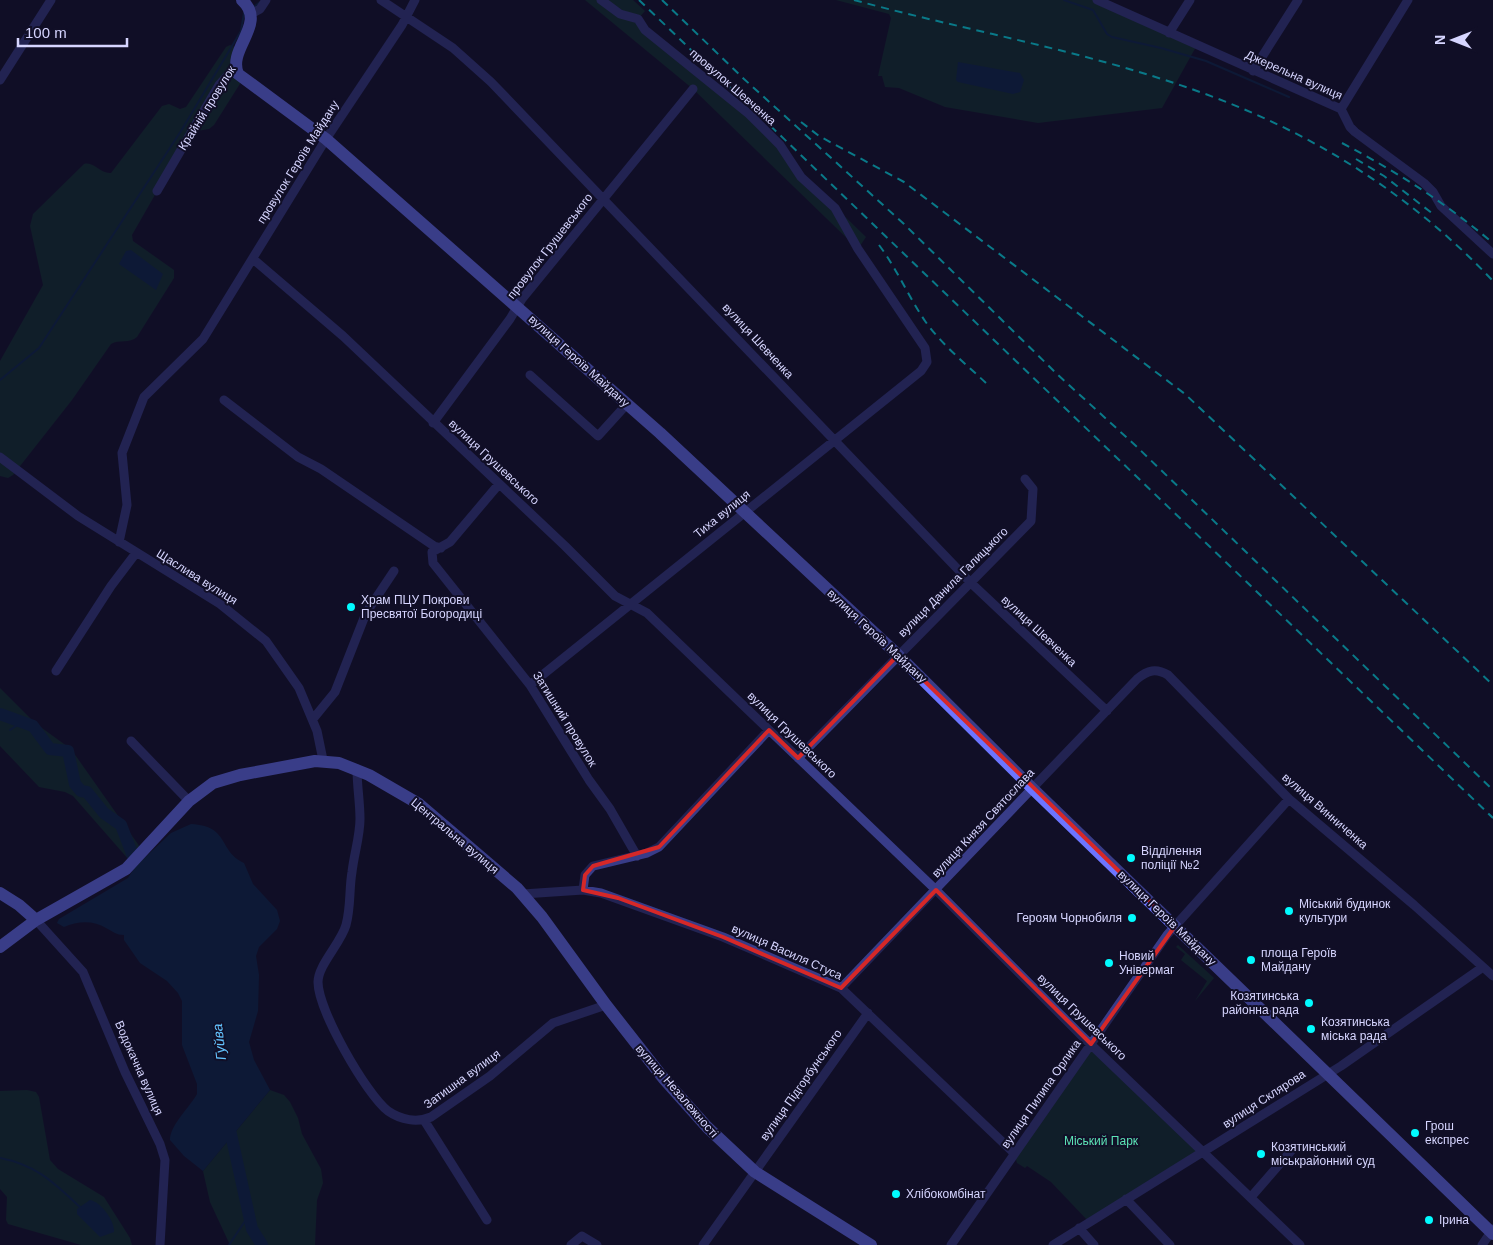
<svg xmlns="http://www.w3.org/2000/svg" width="1493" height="1245" font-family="Helvetica,sans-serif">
  <rect width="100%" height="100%" fill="#110f27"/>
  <path fill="#11312e" d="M585,0H633L645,11L638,19L749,114L793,166L866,237L858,249L693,89Z
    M836,0H1097L1197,45L1162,108L1038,123L945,107L899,88L885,87L882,76H878L891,18L889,14Z
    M230,45L240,49L243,79L214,125L209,129L191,132L132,235L133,241L174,270V278L137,337C130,344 119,339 111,344L72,400L13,475L8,478L0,476V361L43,285L30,226L33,214L84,164C94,161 100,174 111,173L162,106L169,104L180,109L186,107L226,47Z
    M0,688L35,723L71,749L140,847L129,860L73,796L65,792L39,787L0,746Z
    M1178,945L1214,978L1195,1001L1207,981L1181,960L1185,954L1176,947Z
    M1091,1044L1204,1152L1089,1222L1051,1182L1027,1166L1025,1168L1017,1163L1014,1153Z
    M27,1090L36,1092L39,1097L50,1160L58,1169L104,1197L130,1238L132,1245H81L8,1224L6,1220L7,1197L0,1189V1091Z
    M270,1090L284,1095L290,1102L298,1118L302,1134L321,1169L323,1183L317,1200L315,1245H230L210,1202L203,1171Z"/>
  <path fill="#0a274a" d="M958,62L1020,73L1024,80L1020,92L1013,94L958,82L956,80Z
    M131,250L163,274L156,290L119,264L126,251Z
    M191,824C230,826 218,851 244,863L253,884L277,910L280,921L277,929L259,947L256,956L259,975L258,1011L249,1042L254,1060L270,1090L203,1171L184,1156L170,1140C170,1125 190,1107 197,1094V1084L182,1045V1001L178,993L167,981L140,963L124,940V935C116,935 114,932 106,928C94,920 77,921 64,927L57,923L59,919L128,878L135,867L171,833Z
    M90,1200C101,1202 115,1221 114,1232L100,1237L77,1214V1209Z"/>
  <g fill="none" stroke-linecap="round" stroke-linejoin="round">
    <path stroke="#0a274a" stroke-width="2" d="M1064,0L1093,10L1107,34L1112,37L1161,48L1206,61L1289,97
      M255,6L260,2
      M0,380L39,348L181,131L241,31L244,13
      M10,730L16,726L17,721
      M0,1158C37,1165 54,1183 81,1208
      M229,1245L249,1215"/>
    <path stroke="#0a274a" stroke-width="12" d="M0,714L33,726L50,749L68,751L75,784L81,791L87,792L104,813L121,825L133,856
      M228,1121L252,1229L262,1245"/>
    <path stroke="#383c88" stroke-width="9" d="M381,0L453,48L491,82L971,583L1107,711
      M1097,0L1341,109L1350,127L1355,132L1424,183L1433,192L1441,206L1493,254
      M251,14L260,9L266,0
      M1169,33L1190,0
      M1253,71L1298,0
      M0,80L51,0
      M1341,109L1408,0
      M157,191L219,85L235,67
      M253,259L343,336L565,546L615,596L647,613L936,890L1082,1036L1300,1245
      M530,375L598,436L627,404
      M224,400L298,457L321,469L434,546L441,548
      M433,423L510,319L522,299L693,89
      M0,457L78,516L220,604L266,641L299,688L317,731L323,760
      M499,484L450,542L432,552L433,563L530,685L589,780L610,809L637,856
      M119,542L127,505L122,453L144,397L203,339L326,139L402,25L415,0
      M56,671L111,586L136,553
      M530,685L921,371L927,362L925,348L858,249L835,208L801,177L780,145L749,114L645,30L638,19L620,14L601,0
      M313,719L335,692L366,613L394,571
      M131,741L189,801
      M798,758L1031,521L1033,489L1025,479
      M357,769C357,786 360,802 360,819C360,836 354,854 352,872C349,889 351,907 346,925C341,943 318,965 318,982C318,1010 366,1094 388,1111C401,1120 417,1123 431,1117L490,1076L553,1023L606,1005
      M583,890L585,875L593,866L647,853L659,847L769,730
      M523,894L583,890L601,893L723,937L841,988L1014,1153
      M36,920L83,972L125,1072L160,1144L165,1160L160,1245
      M841,988L1137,679C1148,670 1156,668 1168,675L1289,799L1414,905L1493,976
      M424,1120L487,1220
      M1251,1197L1291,1151
      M1126,1199L1170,1245
      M1079,1228L1094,1245
      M571,1245L582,1236L597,1245
      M703,1245L868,1013
      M951,1245L1167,935L1289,799
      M1053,1245L1341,1066L1483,967
      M1482,1245L1493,1229"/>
    <path stroke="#6c75ff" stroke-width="12" d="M242,0C268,24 227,48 238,74L326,139L660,433L898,655L1033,789L1493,1234
      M0,893L19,905L36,920
      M0,947L36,920L126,869L189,801L213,783L240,775L315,761L339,763L369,775L419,804L517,888L542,917L606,1005L664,1079L707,1127L755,1172L871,1245"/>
    <path stroke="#01fbff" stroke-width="2" stroke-dasharray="8 6" stroke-linecap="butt" d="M639,0L1493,818
      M662,0L744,79L904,224L1058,375L1136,446L1493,790
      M854,0C968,31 1086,51 1197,91C1310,131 1411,194 1493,281
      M801,122L819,136L904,182L1185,394L1493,685
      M1342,143C1399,173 1444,202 1493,243
      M1356,159L1384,176L1433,214
      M879,245C897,269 908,296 925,321C942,345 966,364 987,384"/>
  </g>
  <path d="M0 0H1493V1245H0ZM898,655L1175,926L1091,1044L936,890L841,988L723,937L618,898L583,890L585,875L593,866L659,847L769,730L798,758Z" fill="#110f27" fill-opacity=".55" fill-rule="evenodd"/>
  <path fill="none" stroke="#d62828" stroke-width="4" stroke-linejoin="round" d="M898,655L1175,926L1091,1044L936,890L841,988L723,937L618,898L583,890L585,875L593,866L659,847L769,730L798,758Z"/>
  <g fill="#01fbff" stroke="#110f27" stroke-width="2">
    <circle cx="351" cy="607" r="5"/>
    <circle cx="1131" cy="858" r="5"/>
    <circle cx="1289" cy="911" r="5"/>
    <circle cx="1132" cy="918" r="5"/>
    <circle cx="1251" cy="960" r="5"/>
    <circle cx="1109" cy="963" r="5"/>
    <circle cx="1309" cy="1003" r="5"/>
    <circle cx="1311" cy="1029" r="5"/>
    <circle cx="1415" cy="1133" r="5"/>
    <circle cx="1261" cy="1154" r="5"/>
    <circle cx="896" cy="1194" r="5"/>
    <circle cx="1429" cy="1220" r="5"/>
  </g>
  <g text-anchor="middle" stroke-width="4" stroke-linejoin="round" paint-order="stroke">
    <g font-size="12" fill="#d6d5ff" stroke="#110f27">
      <text transform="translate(1294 75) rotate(24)" y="4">Джерельна вулиця</text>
      <text transform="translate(733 87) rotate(41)" y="4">провулок Шевченка</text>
      <text transform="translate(207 108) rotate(-58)" y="4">Крайній провулок</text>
      <text transform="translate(298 162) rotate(-58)" y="4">провулок Героїв Майдану</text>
      <text transform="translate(550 246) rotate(-52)" y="4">провулок Грушевського</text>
      <text transform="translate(758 341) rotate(47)" y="4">вулиця Шевченка</text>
      <text transform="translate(579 361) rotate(42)" y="4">вулиця Героїв Майдану</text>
      <text transform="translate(494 462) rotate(43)" y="4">вулиця Грушевського</text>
      <text transform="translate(722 514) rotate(-39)" y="4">Тиха вулиця</text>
      <text transform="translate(197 577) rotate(32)" y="4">Щаслива вулиця</text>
      <text transform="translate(953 582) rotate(-45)" y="4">вулиця Данила Галицького</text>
      <text transform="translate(1039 631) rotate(43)" y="4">вулиця Шевченка</text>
      <text transform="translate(877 636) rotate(43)" y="4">вулиця Героїв Майдану</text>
      <text transform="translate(565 719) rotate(58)" y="4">Затишний провулок</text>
      <text transform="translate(792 735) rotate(44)" y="4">вулиця Грушевського</text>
      <text transform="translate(1325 811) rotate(41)" y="4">вулиця Винниченка</text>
      <text transform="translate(983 823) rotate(-47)" y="4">вулиця Князя Святослава</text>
      <text transform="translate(455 836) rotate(40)" y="4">Центральна вулиця</text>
      <text transform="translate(1167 918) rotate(44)" y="4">вулиця Героїв Майдану</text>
      <text transform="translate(787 952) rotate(24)" y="4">вулиця Василя Стуса</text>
      <text transform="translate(1082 1017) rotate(44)" y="4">вулиця Грушевського</text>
      <text transform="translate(139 1068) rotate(66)" y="4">Водокачна вулиця</text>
      <text transform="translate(462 1079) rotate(-36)" y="4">Затишна вулиця</text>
      <text transform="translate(801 1085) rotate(-55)" y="4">вулиця Підгорбунського</text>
      <text transform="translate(677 1091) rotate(49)" y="4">вулиця Незалежності</text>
      <text transform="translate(1041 1094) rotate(-55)" y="4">вулиця Пилипа Орлика</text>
      <text transform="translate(1264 1099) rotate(-33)" y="4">вулиця Склярова</text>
    </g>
    <g font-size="12" fill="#d6d5ff" stroke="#110f27" text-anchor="start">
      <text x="361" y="604">Храм ПЦУ Покрови<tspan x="361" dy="14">Пресвятої Богородиці</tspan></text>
      <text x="1141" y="855">Відділення<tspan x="1141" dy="14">поліції №2</tspan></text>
      <text x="1299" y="908">Міський будинок<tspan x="1299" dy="14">культури</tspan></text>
      <text x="1122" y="922" text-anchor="end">Героям Чорнобиля</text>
      <text x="1261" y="957">площа Героїв<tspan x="1261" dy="14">Майдану</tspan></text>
      <text x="1119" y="960">Новий<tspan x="1119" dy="14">Універмаг</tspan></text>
      <text x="1299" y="1000" text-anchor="end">Козятинська<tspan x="1299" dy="14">районна рада</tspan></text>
      <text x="1321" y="1026">Козятинська<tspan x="1321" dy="14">міська рада</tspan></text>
      <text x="1425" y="1130">Грош<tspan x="1425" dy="14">експрес</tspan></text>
      <text x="1271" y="1151">Козятинський<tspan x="1271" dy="14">міськрайонний суд</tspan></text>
      <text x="906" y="1198">Хлібокомбінат</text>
      <text x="1439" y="1224">Ірина</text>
    </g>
    <g font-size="12" fill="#5ce4b6" stroke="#110f27">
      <text x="1101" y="1145">Міський Парк</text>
    </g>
    <g font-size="14" font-style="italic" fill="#63c4ff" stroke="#110f27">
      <text transform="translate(219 1042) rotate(-96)" y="5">Гуйва</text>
    </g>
  </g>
  <g transform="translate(1453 40) rotate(270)" stroke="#110f27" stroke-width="4" paint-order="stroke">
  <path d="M0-4L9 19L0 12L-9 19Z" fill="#d6d5ff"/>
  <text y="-8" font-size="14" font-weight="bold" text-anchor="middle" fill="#d6d5ff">N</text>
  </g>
  <path d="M18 38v8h109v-8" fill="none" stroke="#d6d5ff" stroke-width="2.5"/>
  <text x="25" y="38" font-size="15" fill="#d6d5ff" stroke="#110f27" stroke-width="4" paint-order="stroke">100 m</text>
</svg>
